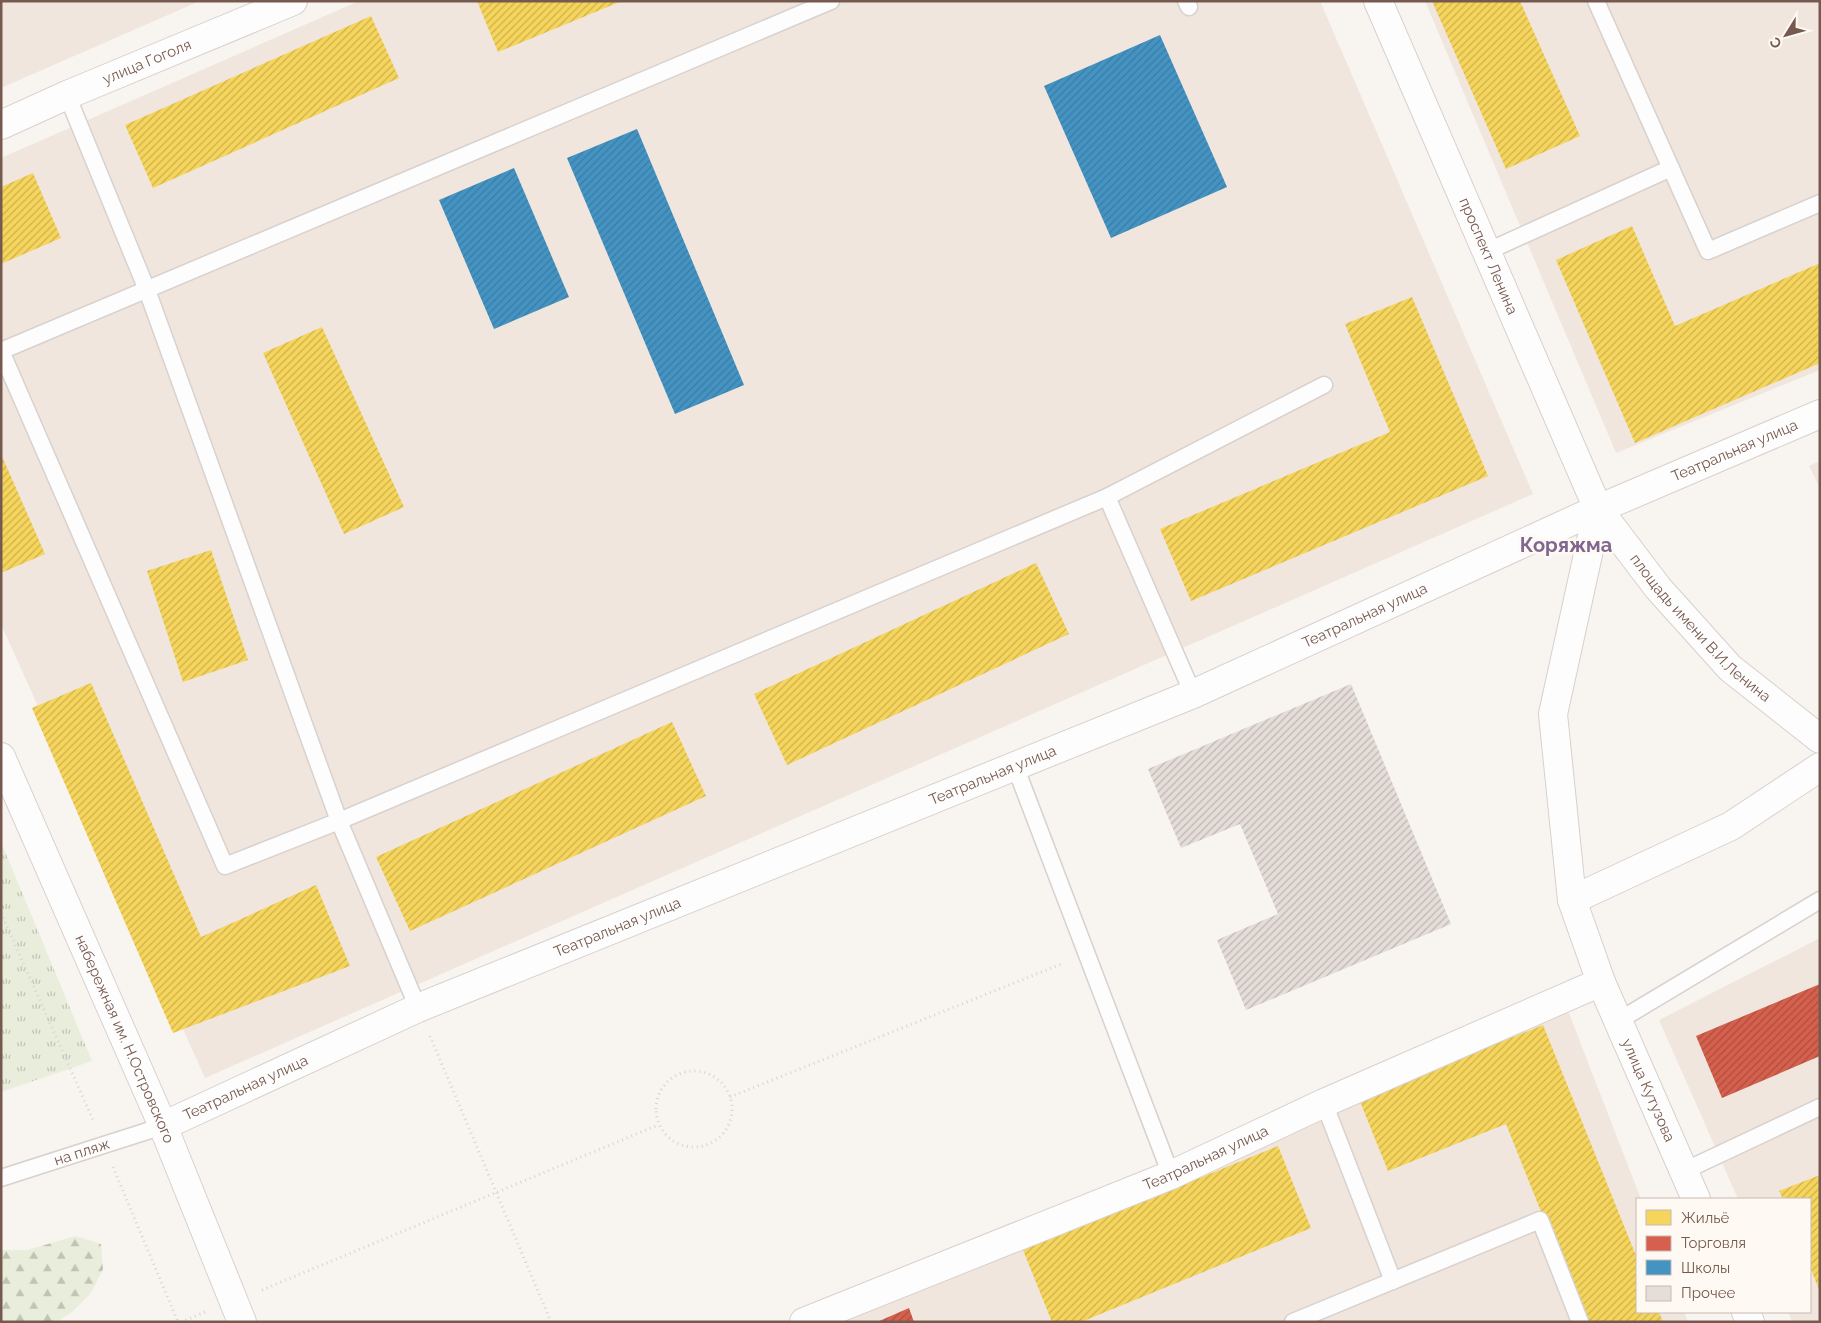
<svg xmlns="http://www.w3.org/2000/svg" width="1821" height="1323" font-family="Raleway,sans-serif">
  <defs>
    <pattern id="forest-firs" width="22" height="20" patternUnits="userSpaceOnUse" patternTransform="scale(1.25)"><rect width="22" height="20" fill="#e8eedb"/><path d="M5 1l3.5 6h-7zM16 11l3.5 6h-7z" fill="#c1c4b4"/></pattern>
    <pattern id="park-tufts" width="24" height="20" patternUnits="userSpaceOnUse" patternTransform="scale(1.25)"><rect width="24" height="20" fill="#e8eedb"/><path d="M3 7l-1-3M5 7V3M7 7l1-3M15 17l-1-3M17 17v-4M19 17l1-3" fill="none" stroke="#c1c4b4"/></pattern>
    <pattern id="homes-hatch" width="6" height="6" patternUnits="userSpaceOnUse" patternTransform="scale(1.25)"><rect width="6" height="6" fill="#f6d55c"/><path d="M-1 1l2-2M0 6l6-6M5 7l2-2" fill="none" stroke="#ccb04e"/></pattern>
    <pattern id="shops-hatch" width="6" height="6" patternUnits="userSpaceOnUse" patternTransform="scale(1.25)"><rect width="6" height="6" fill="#d6604d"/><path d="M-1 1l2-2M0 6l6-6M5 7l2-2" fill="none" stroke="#aa4f40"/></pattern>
    <pattern id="schools-hatch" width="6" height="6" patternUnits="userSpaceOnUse" patternTransform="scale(1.25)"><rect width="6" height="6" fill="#4393c3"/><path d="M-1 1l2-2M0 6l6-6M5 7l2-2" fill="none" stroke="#3d7ba1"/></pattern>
    <pattern id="building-hatch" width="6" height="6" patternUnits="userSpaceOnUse" patternTransform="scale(1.25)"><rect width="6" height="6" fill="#e5ddd7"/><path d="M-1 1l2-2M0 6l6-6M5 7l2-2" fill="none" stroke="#beb6b1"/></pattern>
  </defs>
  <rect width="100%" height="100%" fill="#f8f4f0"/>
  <path fill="#f0e6de" d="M1,1H200L1,88Z
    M359,1H1320L1533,494L205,1078L1,624V158Z
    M1425,1H1820V370L1616,453Z
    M1820,461V488L1809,466Z
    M1820,938V1322H1792L1788,1312H1810V1199H1738L1659,1020Z
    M1565,1003L1641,1199H1637V1312H1684L1688,1322H835Z"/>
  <path fill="url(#forest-firs)" d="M76,1236L101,1244L103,1269L91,1293L72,1312L56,1322H1V1250H27Z"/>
  <path fill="url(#park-tufts)" d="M1,842L92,1061L1,1092Z"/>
  <path fill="url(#homes-hatch)" d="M477,1H622L498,52Z
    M1432,1H1520L1580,136L1506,169Z
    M371,16L399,78L153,188L125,125Z
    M33,173L61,238L1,264V187Z
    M1632,226L1675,326L1820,263V363L1635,443L1556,260Z
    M1412,297L1488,476L1191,601L1160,529L1390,432L1345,324Z
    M322,327L404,507L344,534L263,353Z
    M1,454L45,554L1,573Z
    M211,550L248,660L183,682L147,571Z
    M1036,563L1069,634L787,765L754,694Z
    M91,683L201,937L316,885L350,966L173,1033L32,708Z
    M672,722L706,796L410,931L376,857Z
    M1543,1025L1637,1258V1312H1659L1663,1322H1585L1506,1124L1388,1171L1359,1099Z
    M1278,1146L1311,1228L1081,1322H1052L1023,1250Z
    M1820,1175V1292L1810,1267V1199H1783L1779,1191Z"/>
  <path fill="url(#shops-hatch)" d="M1820,984V1056L1722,1098L1696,1036Z
    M909,1308L914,1322H877Z"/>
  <path fill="url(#schools-hatch)" d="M1160,35L1227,187L1111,238L1044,86Z
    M637,129L744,385L675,414L567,158Z
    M514,168L569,297L494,329L439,200Z"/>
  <path fill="url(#building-hatch)" d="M1351,684L1451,924L1246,1010L1217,940L1278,914L1240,824L1181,848L1148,769Z"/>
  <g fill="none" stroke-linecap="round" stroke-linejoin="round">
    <g stroke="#d8d1cd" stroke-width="19">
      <g id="lane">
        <path d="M831,1L1,351L225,866L339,821L1107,497L1324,385"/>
        <path d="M1186,1L1189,7"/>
        <path d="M1596,1L1708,251L1820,203"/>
        <path d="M67,95L147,290L339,821L418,1008"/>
        <path d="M1486,252L1671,168"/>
        <path d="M1107,497L1193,694"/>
        <path d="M1015,766L1171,1175"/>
        <path d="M1618,1021L1820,900"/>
        <path d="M1324,1103L1393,1281"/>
        <path d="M1684,1171L1820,1107"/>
        <path id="s1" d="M1,1178L163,1126"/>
        <path d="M1293,1322L1540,1220L1580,1322"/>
      </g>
    </g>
    <g stroke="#d8d1cd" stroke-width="30">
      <g id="street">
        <path id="s2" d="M1,125L67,95L293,1"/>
        <path id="s3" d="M1,757L163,1126L242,1322"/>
        <path d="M1572,900L1731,826L1820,767"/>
        <path id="s4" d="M163,1126L418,1008L1193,694L1598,509L1820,414"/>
        <path id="s5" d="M804,1322L1171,1175L1324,1103L1601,982"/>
      </g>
    </g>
    <g stroke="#d8d0cb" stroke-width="30">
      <g id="secondary">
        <path id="s6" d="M1378,1L1598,509L1658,588L1730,668L1820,739"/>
        <path id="s7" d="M1598,509L1553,714L1572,900L1601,982L1696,1199"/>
        <path d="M1746,1312L1750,1322"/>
      </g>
    </g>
    <path stroke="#dbd3d0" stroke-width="3" stroke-dasharray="1 4" stroke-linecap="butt" d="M1,913L94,1122
      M430,1036L551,1322
      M656 1109a38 38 0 1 1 76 0a38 38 0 1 1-76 0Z
      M730,1097L1064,963
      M113,1167L178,1322
      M262,1290L658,1125
      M181,1322L205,1312"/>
    <use href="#lane" stroke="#fefdfd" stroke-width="16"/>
    <use href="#street" stroke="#fefdfd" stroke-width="28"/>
    <use href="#secondary" stroke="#fefdfd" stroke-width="28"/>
  </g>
  <g text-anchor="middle" stroke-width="5" stroke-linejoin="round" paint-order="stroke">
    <g font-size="15" fill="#775a4f" stroke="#fef9f3">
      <text dy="5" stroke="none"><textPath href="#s2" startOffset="159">улица Гоголя</textPath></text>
      <text dy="5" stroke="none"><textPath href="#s6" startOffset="278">проспект Ленина</textPath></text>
      <text dy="5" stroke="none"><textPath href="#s4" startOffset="1711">Театральная улица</textPath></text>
      <text dy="5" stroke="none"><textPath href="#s4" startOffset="1306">Театральная улица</textPath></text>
      <text dy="5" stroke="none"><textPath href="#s6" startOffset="711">площадь имени В.И.Ленина</textPath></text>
      <text dy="5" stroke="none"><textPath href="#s4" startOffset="901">Театральная улица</textPath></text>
      <text dy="5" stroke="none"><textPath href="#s4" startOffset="496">Театральная улица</textPath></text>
      <text dy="5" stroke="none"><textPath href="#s3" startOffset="308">набережная им. Н.Островского</textPath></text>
      <text dy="5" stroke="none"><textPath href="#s4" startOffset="91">Театральная улица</textPath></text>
      <text dy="5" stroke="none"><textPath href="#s7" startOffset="602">улица Кутузова</textPath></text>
      <text dy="5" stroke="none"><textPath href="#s1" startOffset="85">на пляж</textPath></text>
      <text dy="5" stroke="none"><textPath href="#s5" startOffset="434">Театральная улица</textPath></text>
    </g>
    <g font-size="20" font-weight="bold" fill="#806792" stroke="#fef9f3">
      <text x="1566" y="552">Коряжма</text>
    </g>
  </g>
  <rect width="1821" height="1323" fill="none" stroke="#775a4f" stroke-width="5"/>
  <rect x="1636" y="1198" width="175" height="115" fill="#fef9f3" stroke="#c8b9b1"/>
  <rect x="1646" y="1210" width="25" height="15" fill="#f6d55c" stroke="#c8b9b1"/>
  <text x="1681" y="1223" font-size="15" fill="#775a4f">Жильё</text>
  <rect x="1646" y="1236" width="25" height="15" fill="#d6604d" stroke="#c8b9b1"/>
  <text x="1681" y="1248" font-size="15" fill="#775a4f">Торговля</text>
  <rect x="1646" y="1260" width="25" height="15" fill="#4393c3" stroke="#c8b9b1"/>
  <text x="1681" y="1273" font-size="15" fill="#775a4f">Школы</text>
  <rect x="1646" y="1286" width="25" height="15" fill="#e5ddd7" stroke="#c8b9b1"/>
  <text x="1681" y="1298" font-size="15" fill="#775a4f">Прочее</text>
  <g transform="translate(1786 35) rotate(233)" stroke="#fef9f3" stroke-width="4" paint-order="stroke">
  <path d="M0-4L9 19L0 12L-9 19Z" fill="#775a4f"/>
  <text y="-8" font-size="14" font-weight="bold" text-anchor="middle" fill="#775a4f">С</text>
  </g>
</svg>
